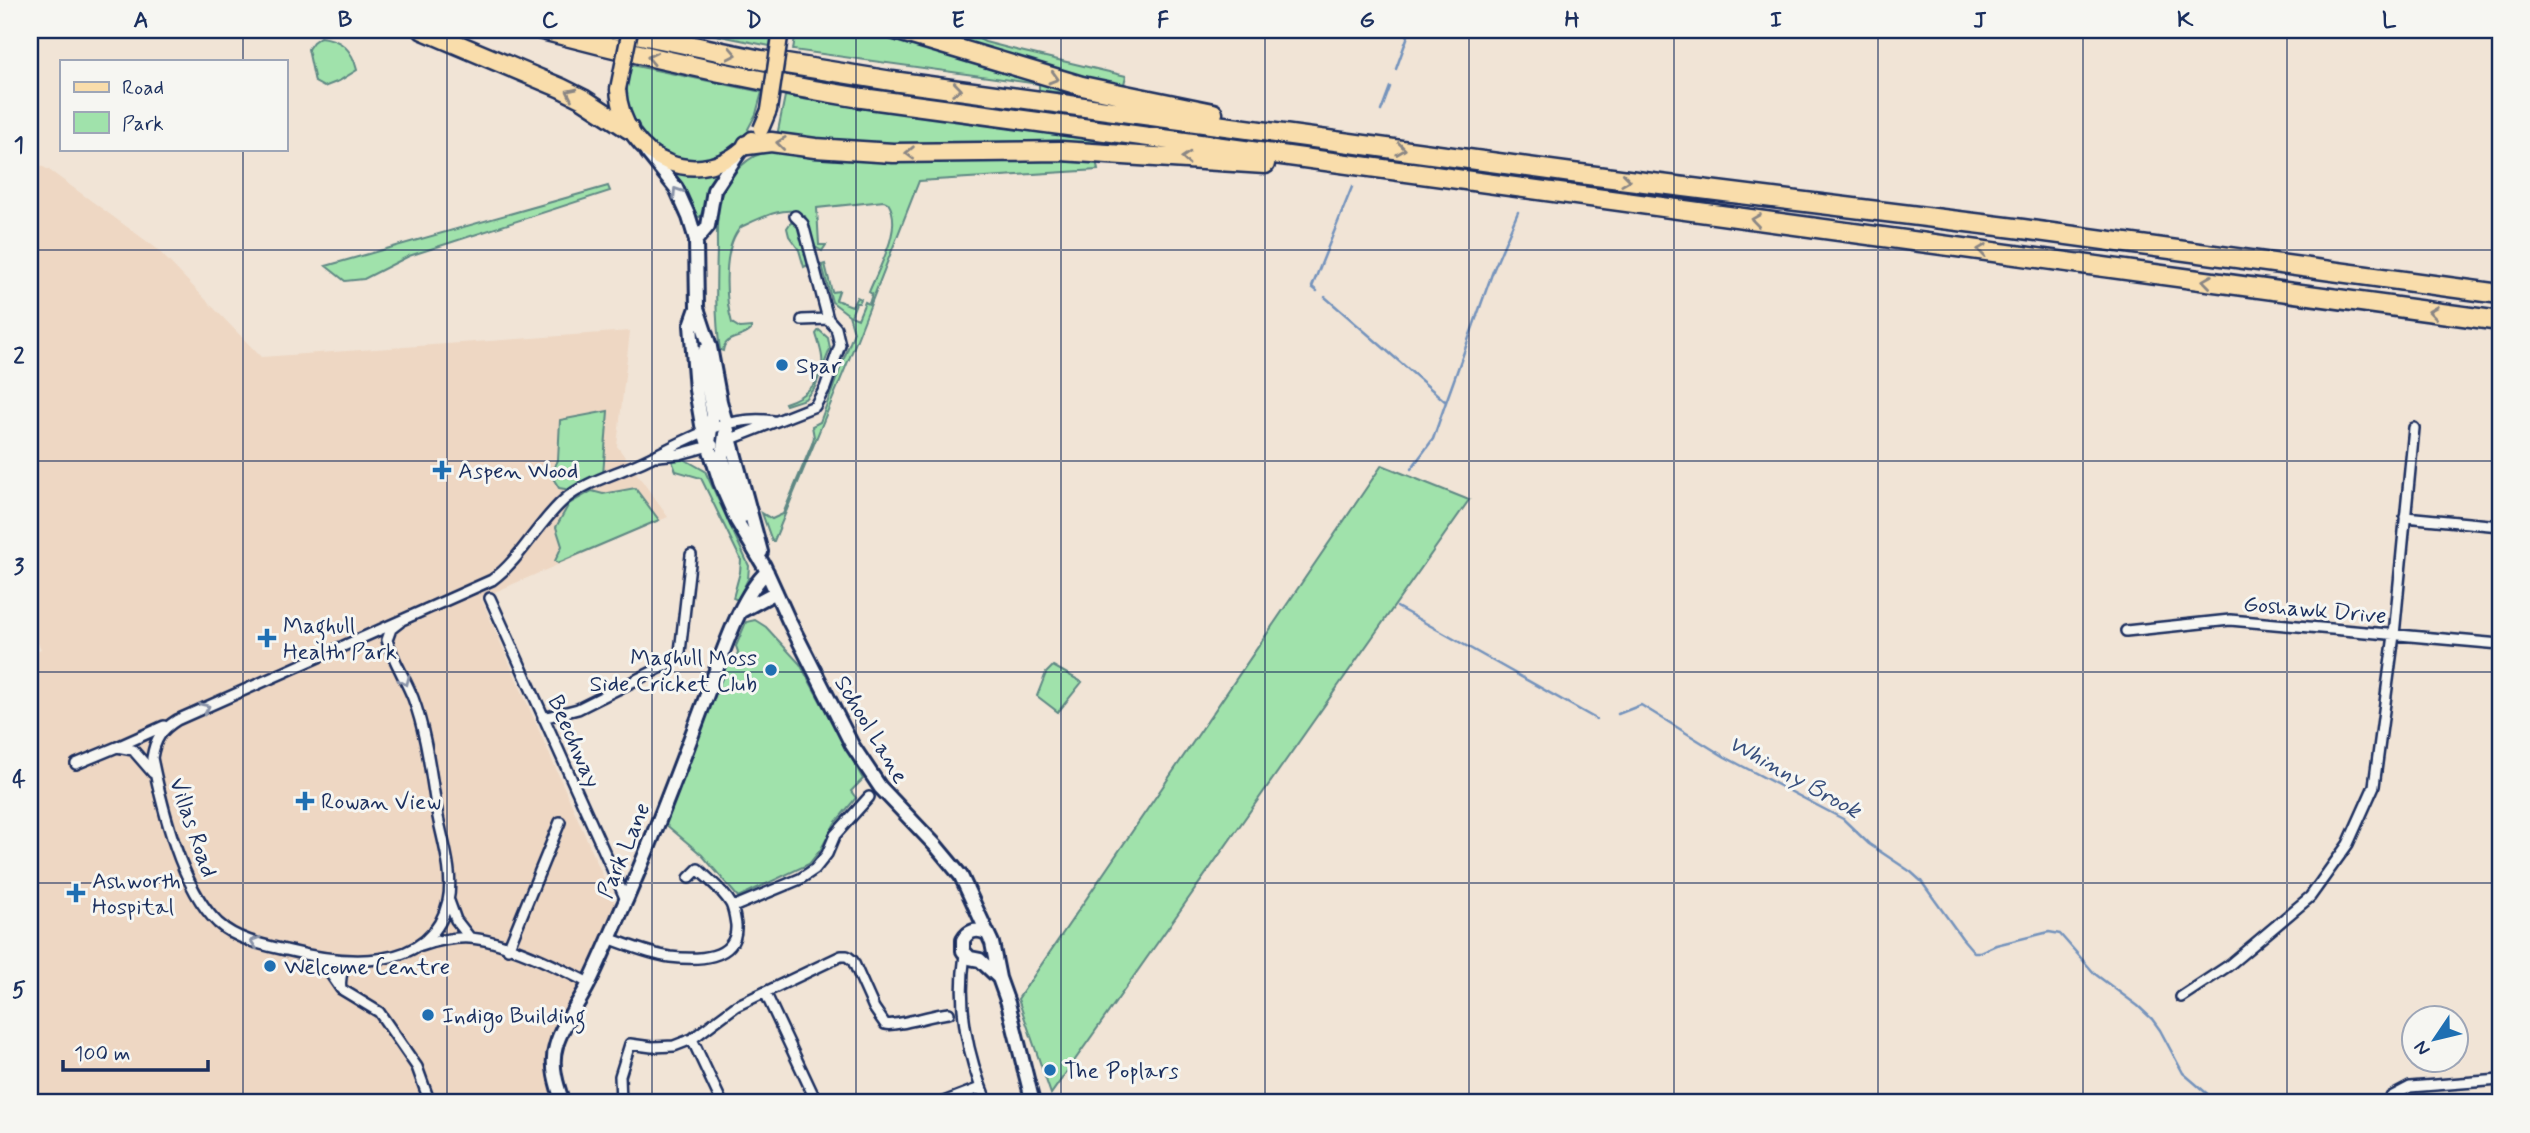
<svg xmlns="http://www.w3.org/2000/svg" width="2530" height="1133" font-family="Mynerve,sans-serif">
  <rect width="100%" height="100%" fill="#f1e4d6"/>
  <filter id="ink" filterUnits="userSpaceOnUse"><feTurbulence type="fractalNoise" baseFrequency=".0143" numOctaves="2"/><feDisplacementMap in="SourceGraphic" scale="14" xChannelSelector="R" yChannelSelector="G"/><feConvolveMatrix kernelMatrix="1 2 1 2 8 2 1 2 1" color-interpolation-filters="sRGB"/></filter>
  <g filter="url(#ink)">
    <path fill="#eed7c3" d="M30,160L49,170L156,248L261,357L630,331L617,446L668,517L481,598L617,908L547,1056L549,1078L557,1103H30V654L41,649L30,627Z"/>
    <path fill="#a0e2ab" stroke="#5e8884" stroke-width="2" d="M691,30H772L770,46Z
      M796,30H882L1120,100L1039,90V84L793,50Z
      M919,30H961L985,42L1016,50L1126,76L1123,88L1075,76Z
      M320,37C341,39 352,49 357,70L339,81L324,87L315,82L308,49L313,42Z
      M631,65L762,92L756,114L748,129L750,131C722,165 672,173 642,136C639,132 634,128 632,124C623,106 626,83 631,65Z
      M789,70L1117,117L1115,127L795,81V78L788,76Z
      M785,96L1170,151L877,148L777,136Z
      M774,147L1096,160L1098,170L919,181L854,347L774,541H772L762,513L772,519L783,514L812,444L814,437L812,426L820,422L854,332L849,315L832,302L822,265L825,264L832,292L839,291L836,300L852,306L857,297L861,299L859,303H856L851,316L858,319L865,302L869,304L872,294L869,292C879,267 904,227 888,203L884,201L817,208L819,245H826L822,251L815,247L805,216C789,202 758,219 741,227C722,247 725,299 732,323L740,328L751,327V330C741,340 725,335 723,351L720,350C715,316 716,282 717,248C717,232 716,215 720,199C727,177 749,151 773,152Z
      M668,170L693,174L719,171L700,217L693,216L686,194Z
      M608,186L610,191L409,256L364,279L345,281L326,266Z
      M791,222L798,226L808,265L804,267L799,250L789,236L787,228Z
      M819,330L828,338L830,349L815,387L805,399L786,405L785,403C805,397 825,380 822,357C821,349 818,341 816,334Z
      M608,411L603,475L571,490L559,488L551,475L558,460L560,420Z
      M684,459L705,471L749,566L748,579L738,600L733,598L740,572L741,560L701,478L676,471L672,461Z
      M1382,465L1469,500L1051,1094L1018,999Z
      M635,488L659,520L558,563L555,561L562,546L556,527L569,504L592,491L603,494Z
      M755,620L766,627L800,664L863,779L851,791L856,798L835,823L821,849L809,864L738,897L702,855L664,823L728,660H735L738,652L736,646L746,622Z
      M1053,666L1082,682L1058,712L1037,696L1046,673Z"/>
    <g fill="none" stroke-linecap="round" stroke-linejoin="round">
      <path stroke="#7493bc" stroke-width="2.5" d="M1396,69L1410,30
        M1381,111L1390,87
        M1317,291L1312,287L1352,187
        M1325,297L1446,402L1493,271L1518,212
        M1411,469L1433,439L1446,402
        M1397,607L1596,719
        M1618,714L1641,705L1725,757L1843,819L1869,844L1911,872L1921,881L1962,938L1974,952H1980L1996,945L2049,932L2060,934L2095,974L2138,1006L2152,1019L2160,1030L2183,1073L2218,1103"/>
      <g stroke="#1b2f5e" stroke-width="14">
        <path id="street" d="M802,320L828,319
          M726,441L815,406L825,388L840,345L836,328L828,319L803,224L795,216
          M658,456L680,454L713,445
          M2405,517L2500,526
          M490,598L626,900
          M400,622L391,629L387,640C393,660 405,678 413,698C427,735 431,778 438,817C443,842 454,875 448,901C431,975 342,964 286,950C263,945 237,940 218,923C181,888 162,807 152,758C155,739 161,730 177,720L492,580C521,559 537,524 564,500C583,483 613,475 637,464C680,445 724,413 773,421
          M2126,631L2230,620L2500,644
          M543,718L578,709L674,661L680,652L691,555
          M76,764L117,747
          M153,773L133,750L117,747L164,726
          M449,901L456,920L470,938
          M733,907L800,879L815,869L827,854L835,835L869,797
          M608,938C628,945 649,954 670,957C695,960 738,961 736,925C735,918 734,910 731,904C723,890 709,880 698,869L689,878
          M421,946C436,941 453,937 470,938C504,940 558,967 589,983
          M508,949L560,822
          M965,954C957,1007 967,1054 987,1103
          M319,957L341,989C339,975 343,965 357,961
          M341,989L379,1012L417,1067L430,1103
          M765,992L817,1103
          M2181,997L2228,966L2310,897L2348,844L2374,786L2394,635L2414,428
          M692,1039L722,1103
          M621,1103L620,1076L630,1044L652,1047L674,1046L692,1039L736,1006L841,956H847L853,961L874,1008L885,1024C895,1027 934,1014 949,1013
          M941,1103L980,1088
          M2393,1103L2391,1097L2410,1087L2500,1080"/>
      </g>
      <g stroke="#1b2f5e" stroke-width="18">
        <path id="secondary" d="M647,152L676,188L689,217L696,240L697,308L710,347L720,401L761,552
          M696,240L708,226L714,190L738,154
          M697,308L691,325L696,390L702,425L720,482L737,521L764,566L789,621L852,745L880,787L936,846L961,876L992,943L999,978L1008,1003L1033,1103
          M705,350L704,368L713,415L709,443
          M725,434L722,457L743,516
          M741,611L776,592
          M986,933C976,928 968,931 963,940V951L970,958L980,960L999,978
          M563,1103C557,1086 550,1065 556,1046C562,1024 578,1005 588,985C602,957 614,927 627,898C660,822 689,743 718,665C728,638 745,591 767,572"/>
      </g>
      <g stroke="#1b2f5e" stroke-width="19">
        <path id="primary" d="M618,89C623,161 702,196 752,139"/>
      </g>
      <g stroke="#1b2f5e" stroke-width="23">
        <path id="highway" d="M423,30L561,88L583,99L629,129
          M542,30C645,57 749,80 855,97L2500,321
          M617,30L761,60L892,81L1572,173L2023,229L2500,294
          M895,30L1082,86L1213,113
          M747,145L771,142L815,148L893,153L1061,151L1265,164"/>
      </g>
      <use href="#street" stroke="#f6f6f2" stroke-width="9"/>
      <use href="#secondary" stroke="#f6f6f2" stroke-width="12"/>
      <use href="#primary" stroke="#f9ddab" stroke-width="14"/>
      <use href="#highway" stroke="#f9ddab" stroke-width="18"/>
      <g stroke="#1b2f5e" stroke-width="19" stroke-linecap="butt">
        <path id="primary-bridge" d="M618,89L630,30
          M761,129L769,110L781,30"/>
      </g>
      <use href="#primary-bridge" stroke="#f9ddab" stroke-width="14"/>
    </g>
    <defs><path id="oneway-chevron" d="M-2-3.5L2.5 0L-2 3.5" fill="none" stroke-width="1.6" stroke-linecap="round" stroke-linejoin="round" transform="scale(1.75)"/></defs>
    <g stroke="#8a8684">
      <use href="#oneway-chevron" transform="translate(732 54) rotate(11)"/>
      <use href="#oneway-chevron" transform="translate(652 58) rotate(-168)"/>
      <use href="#oneway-chevron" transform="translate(1054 78) rotate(16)"/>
      <use href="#oneway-chevron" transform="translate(957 89) rotate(8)"/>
      <use href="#oneway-chevron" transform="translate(571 93) rotate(-154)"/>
      <use href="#oneway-chevron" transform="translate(781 143) rotate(-173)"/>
      <use href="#oneway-chevron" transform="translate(1401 149) rotate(8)"/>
      <use href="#oneway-chevron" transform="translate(910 153) rotate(179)"/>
      <use href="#oneway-chevron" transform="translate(1186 158) rotate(-176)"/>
      <use href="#oneway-chevron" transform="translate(1626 180) rotate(7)"/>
      <use href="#oneway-chevron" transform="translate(1756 220) rotate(-172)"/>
      <use href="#oneway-chevron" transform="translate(1982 250) rotate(-172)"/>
      <use href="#oneway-chevron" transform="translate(2207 281) rotate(-172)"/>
      <use href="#oneway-chevron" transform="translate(2433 312) rotate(-172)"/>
    </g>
    <g stroke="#8892a8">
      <use href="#oneway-chevron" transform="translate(677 192) rotate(-123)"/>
      <use href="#oneway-chevron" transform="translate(405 681) rotate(66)"/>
      <use href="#oneway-chevron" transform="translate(205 708) rotate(-24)"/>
      <use href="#oneway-chevron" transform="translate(255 942) rotate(-162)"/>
    </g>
  </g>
  <path fill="none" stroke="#1b2f5e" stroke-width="2" stroke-opacity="0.55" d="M243,30V61M447,30V1103M652,30V1103M856,30V1103M1061,30V1103M1265,30V1103M1469,30V1103M1674,30V1103M1878,30V1103M2083,30V1103M2287,30V1103M243,149V1103M30,250H2500M30,461H2500M30,672H2500M30,883H2500"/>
  <g fill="#1f6fb2" stroke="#f6f6f2" stroke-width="2.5">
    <circle cx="782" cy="365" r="7"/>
    <path d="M438.5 459.5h7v7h7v7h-7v7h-7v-7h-7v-7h7z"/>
    <path d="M263.5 627.5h7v7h7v7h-7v7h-7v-7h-7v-7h7z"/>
    <circle cx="771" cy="670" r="7"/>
    <path d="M301.5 790.5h7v7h7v7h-7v7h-7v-7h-7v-7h7z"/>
    <path d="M72.5 882.5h7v7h7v7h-7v7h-7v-7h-7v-7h7z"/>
    <circle cx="270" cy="966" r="7"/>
    <circle cx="428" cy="1015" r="7"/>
    <circle cx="1050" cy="1070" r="7"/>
  </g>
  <g text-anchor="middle" stroke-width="6" stroke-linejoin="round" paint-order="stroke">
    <g font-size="23" fill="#1b2f5e" stroke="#f6f6f2" text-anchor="start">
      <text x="796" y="373">Spar</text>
      <text x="458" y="478">Aspen Wood</text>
      <text x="283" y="633">Maghull<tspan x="283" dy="26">Health Park</tspan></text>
      <text x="757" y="665" text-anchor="end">Maghull Moss<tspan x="757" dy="26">Side Cricket Club</tspan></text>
      <text x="321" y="809">Rowan View</text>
      <text x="92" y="888">Ashworth<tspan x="92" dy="26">Hospital</tspan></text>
      <text x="284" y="974">Welcome Centre</text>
      <text x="442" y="1023">Indigo Building</text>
      <text x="1064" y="1078">The Poplars</text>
    </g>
    <g font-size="23" fill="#1b2f5e" stroke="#f6f6f2">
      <text transform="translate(2315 609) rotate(5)" y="8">Goshawk Drive</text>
      <text transform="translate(872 729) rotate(59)" y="8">School Lane</text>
      <text transform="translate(575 741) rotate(66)" y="8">Beechway</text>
      <text transform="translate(194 827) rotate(71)" y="8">Villas Road</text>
      <text transform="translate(623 850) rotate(-67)" y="8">Park Lane</text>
    </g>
    <g font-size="24" font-style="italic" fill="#39507d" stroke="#f6f6f2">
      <text transform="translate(1795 776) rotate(29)" y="8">Whinny Brook</text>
    </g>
  </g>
  <rect width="2530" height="1133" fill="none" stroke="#f6f6f2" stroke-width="77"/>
  <rect x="60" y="60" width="228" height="91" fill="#f6f6f2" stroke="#9ea6b7" stroke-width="2"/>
  <rect x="74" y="82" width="35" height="10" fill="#f9ddab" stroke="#9ea6b7" stroke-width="2"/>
  <text x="122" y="94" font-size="21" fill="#1b2f5e">Road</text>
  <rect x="74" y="112" width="35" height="21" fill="#a0e2ab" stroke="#9ea6b7" stroke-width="2"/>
  <text x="122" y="130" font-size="21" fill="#1b2f5e">Park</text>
  <g transform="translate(2435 1039) rotate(235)"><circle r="33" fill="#f6f6f2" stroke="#9ea6b7" stroke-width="2"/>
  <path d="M0-5L12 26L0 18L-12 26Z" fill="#1f6fb2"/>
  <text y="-10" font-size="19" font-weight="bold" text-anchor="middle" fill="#1b2f5e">N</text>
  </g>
  <path d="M63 1060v10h145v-10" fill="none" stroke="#1b2f5e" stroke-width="3.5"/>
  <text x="74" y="1060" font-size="21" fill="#1b2f5e" stroke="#f6f6f2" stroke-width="5" paint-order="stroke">100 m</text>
  <rect x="38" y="38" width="2454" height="1056" fill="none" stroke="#1b2f5e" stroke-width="2.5"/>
  <g font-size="23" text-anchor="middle" font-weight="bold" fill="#1b2f5e">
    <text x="141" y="27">A</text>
    <text x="345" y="27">B</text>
    <text x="550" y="27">C</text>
    <text x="754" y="27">D</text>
    <text x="958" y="27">E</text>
    <text x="1163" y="27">F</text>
    <text x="1367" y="27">G</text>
    <text x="1572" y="27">H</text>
    <text x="1776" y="27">I</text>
    <text x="1980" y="27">J</text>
    <text x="2185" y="27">K</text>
    <text x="2389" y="27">L</text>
    <text x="19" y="152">1</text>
    <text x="19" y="363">2</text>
    <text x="19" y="574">3</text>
    <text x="19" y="786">4</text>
    <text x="19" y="997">5</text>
  </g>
</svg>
